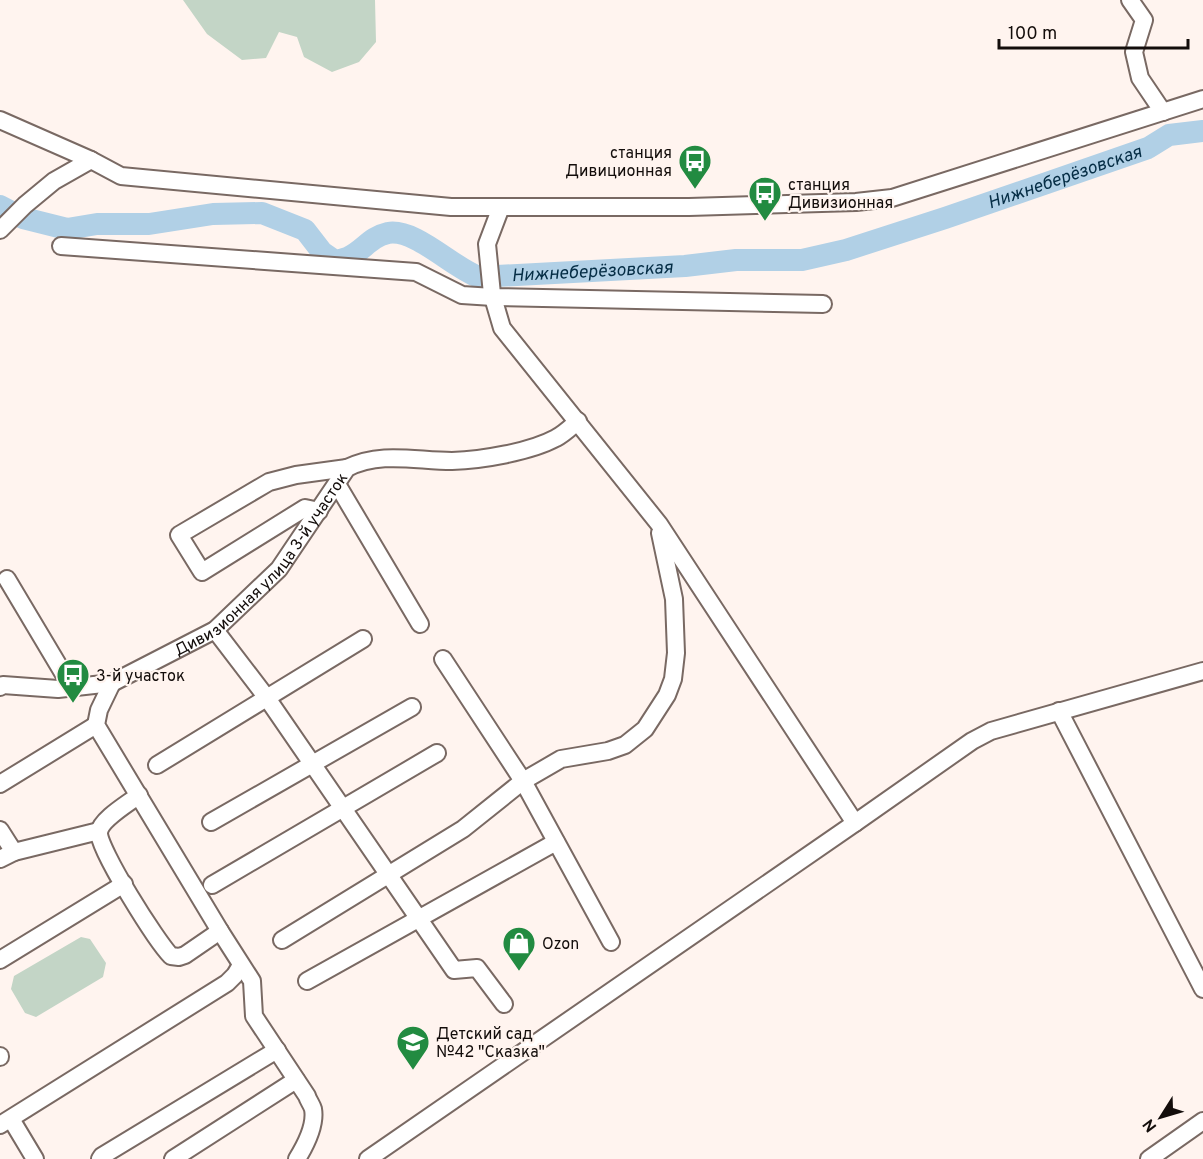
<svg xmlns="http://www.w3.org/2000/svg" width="1203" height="1159" font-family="Overpass,sans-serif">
  <rect width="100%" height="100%" fill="#fff4ef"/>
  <path fill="#c3d5c6" d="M183,0H375L376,42L359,62L332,72L304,57L297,37L279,32L266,58L242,60L207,34Z
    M81,937L90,939L106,963L103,977L36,1017L25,1013L11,989L14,976Z"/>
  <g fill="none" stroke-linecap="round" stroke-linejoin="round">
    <path stroke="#b1d0e6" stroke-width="22" id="s1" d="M0,206L23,218L67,229L97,224H149L213,214L262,213L305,230L322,252L335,261C339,260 345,259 349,257C364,250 370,237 388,233C415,228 453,268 479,277L685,266L736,260H802L846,250L945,218L1148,148L1169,135L1203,131"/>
    <g stroke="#796963" stroke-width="20">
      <g id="minor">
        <path d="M1130,0L1144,20L1134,52L1140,78L1163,112"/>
        <path d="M0,120L91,160L121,176L451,207H689L856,202L892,198L1203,99"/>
        <path d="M0,230L25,205L54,181L91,160"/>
        <path d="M61,246L416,272L462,295L493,297L823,304"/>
        <path d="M337,484L420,624"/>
        <path d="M319,511L305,508L202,572L179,535L269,482L296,475L347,468"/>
        <path d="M7,579L72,688"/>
        <path d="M215,630L267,698L454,970L477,968L504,1004"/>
        <path d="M443,659L523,781L611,942"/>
        <path d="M112,683L99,710L96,725L220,931L252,981L254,1016L307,1096C308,1100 312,1105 313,1109C316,1125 305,1146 297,1159"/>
        <path id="s2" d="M0,687L3,685L58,689L112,683L215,630L279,569L347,468C381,451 416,461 452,461C482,460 530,452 556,438C564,434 571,427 578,421"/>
        <path d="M1059,711L1203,989"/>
        <path d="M157,765L363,639"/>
        <path d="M0,784L96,725"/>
        <path d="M139,795C129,803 101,819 99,832C98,849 157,942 171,956L179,957L185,955L220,931"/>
        <path d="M211,822L412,707"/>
        <path d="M855,823L972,741L991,731L1203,671"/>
        <path d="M0,830L14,852L99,831"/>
        <path d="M0,859L14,852"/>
        <path d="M212,885L437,753"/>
        <path d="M282,940L463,829L523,781L561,759L608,751L625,745L645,729L667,695L673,679L676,653L674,599L660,533"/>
        <path d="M0,960L124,884"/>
        <path d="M307,981L556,842"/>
        <path d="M0,1056V1057"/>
        <path d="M11,1119L35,1159"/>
        <path d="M0,1125L227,983L235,975L241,965"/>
        <path d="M100,1159L102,1156L277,1050"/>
        <path d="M173,1159L296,1080"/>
        <path d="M368,1159L855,823L659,524L502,328L492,294L487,244L501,207"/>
        <path d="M1149,1159L1203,1121"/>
      </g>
    </g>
    <use href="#minor" stroke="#fff" stroke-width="16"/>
  </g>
  <defs>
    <g id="bus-pin" transform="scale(1.725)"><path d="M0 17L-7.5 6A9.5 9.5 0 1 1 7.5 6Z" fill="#228b41" stroke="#fff4ef"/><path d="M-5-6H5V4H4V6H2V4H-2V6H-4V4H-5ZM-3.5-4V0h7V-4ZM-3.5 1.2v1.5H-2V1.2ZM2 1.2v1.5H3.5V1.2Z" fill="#fff"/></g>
    <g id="shop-pin" transform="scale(1.725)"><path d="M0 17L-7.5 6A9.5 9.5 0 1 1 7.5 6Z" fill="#228b41" stroke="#fff4ef"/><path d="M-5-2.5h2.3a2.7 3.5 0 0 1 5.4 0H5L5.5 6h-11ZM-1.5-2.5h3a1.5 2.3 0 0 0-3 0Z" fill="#fff"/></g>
    <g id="school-pin" transform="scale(1.725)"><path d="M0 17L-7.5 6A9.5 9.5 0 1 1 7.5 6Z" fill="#228b41" stroke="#fff4ef"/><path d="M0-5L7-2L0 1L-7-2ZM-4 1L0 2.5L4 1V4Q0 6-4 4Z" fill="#fff"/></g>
  </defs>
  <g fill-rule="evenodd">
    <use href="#bus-pin" x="695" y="161"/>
    <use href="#bus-pin" x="765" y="193"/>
    <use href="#bus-pin" x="73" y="675"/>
    <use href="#shop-pin" x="519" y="943"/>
    <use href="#school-pin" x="413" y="1042"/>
  </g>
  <g text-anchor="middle" stroke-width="4.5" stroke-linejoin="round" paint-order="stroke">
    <g font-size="16" fill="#130d0b" stroke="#fff4ef" text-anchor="start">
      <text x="672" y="158" text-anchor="end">станция<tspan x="672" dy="18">Дивиционная</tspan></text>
      <text x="788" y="190">станция<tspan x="788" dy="18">Дивизионная</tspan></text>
      <text x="96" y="681">3-й участок</text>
      <text x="542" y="949">Ozon</text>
      <text x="436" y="1039">Детский сад<tspan x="436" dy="18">№42 "Сказка"</tspan></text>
    </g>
    <g font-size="16" fill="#130d0b" stroke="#fff4ef">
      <text dy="6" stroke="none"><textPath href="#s2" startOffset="308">Дивизионная улица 3-й участок</textPath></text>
    </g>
    <g font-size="18" font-style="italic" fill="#052d45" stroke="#fff4ef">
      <text dy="6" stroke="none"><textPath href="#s1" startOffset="1120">Нижнеберёзовская</textPath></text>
      <text dy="6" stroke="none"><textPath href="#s1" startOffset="634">Нижнеберёзовская</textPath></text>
    </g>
  </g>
  <g transform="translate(1161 1117) rotate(233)" stroke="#fff4ef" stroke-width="4.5" paint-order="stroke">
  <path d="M0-4.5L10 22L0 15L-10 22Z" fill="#130d0b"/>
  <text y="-9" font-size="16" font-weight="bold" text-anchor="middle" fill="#130d0b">N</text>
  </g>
  <path d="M999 39v9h189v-9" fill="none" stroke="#130d0b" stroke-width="3"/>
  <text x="1008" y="39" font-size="18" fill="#130d0b" stroke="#fff4ef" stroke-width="4.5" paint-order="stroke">100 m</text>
</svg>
